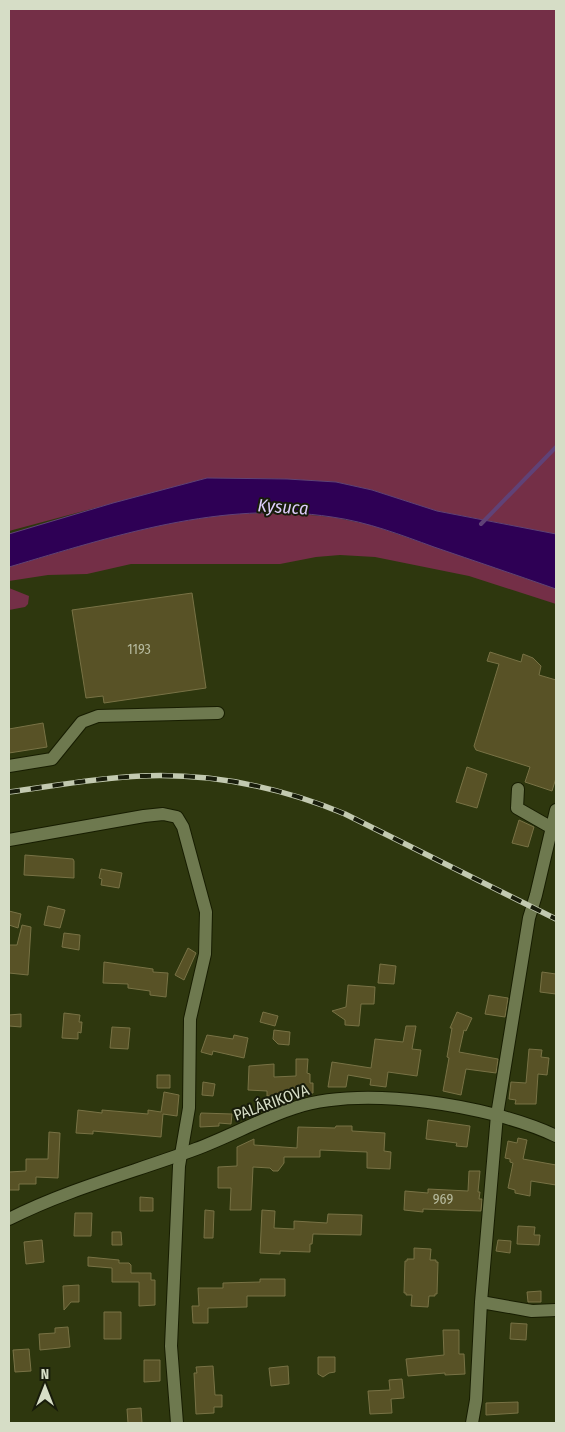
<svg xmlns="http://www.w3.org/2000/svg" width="565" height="1432" font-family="'Fira Sans Condensed',sans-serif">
  <rect width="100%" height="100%" fill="#2e370e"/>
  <path fill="#742f47" d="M9,9H556V534L437,511L372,490L336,482L287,479L207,478L9,531Z
    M236,513L299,514L332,517L371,525L556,589V604L469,576L375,557L340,555L316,557L280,564H131L87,574L48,575L9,581V567C84,545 158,521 236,513Z
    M9,588L29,596L28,604L25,607L9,610Z"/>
  <path fill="#2e0055" stroke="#604277" d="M207,478L287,479L336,482L372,490L437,511L556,534V589C516,575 475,561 434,547C401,535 368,522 332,517C221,500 114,536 9,567V534L113,503Z"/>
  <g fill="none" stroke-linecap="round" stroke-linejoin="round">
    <path stroke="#604277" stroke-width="4" d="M481,524L556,447"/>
  </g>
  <path fill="#585226" stroke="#787245" d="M192,593L206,688L104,703L103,696L86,698L72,610Z
    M490,652L521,662L523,654L533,658L541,666L539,675L556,680V778L552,791L525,782L530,767L476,750L474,746L499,664L487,661Z
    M43,723L47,747L9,753V729Z
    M467,767L487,774L477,808L456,802Z
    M519,820L534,827L528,847L512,843Z
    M25,855L73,859L74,861V878L24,875Z
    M101,869L122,873L119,888L101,885L102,879L99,878Z
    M48,906L65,910L60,928L44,925Z
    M9,911L21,914L18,928L9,925Z
    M22,925L31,927L28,975L9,973V945H17Z
    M64,933L80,935L79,950L62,947Z
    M188,948L196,953L184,980L175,975Z
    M104,962L153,969V972L168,973L166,997L150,995V991L128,988V984L103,983Z
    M380,964L396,966L394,984L378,983Z
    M542,972L556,974V994L540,992Z
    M348,985L375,987L374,1004H361L359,1026L345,1025V1020L332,1011L346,1007Z
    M489,995L508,998L505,1017L485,1014Z
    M263,1012L278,1016L275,1026L260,1022Z
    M457,1012L472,1018L466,1031L464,1030L459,1052L498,1059L496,1073L466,1069L461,1095L443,1091L449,1058L447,1057L452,1028H450Z
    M64,1013L80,1015L79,1022H82L81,1033L78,1032V1039L62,1038Z
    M21,1014V1027L9,1026V1015Z
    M406,1026H416L412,1049L421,1050L417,1076L388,1072L386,1087L370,1085L371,1079L348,1075L346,1087H328L332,1062L371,1068L375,1039L403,1042Z
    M112,1027L130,1028L128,1049L110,1048Z
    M274,1030L290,1032L289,1045L278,1044L273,1039Z
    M207,1035L233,1039L234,1035L248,1038L244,1058L213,1051L212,1055L201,1052Z
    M529,1049L542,1050L541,1057L549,1058L547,1075L538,1074L536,1104H515L516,1100L509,1099L511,1082L526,1083Z
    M296,1059H308L307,1073L310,1074V1083H313V1093L285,1092V1095L267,1096V1091L248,1090L249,1066L274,1064V1077L296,1076Z
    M157,1075H170V1088H157Z
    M203,1082L215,1084L213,1096L202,1095Z
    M164,1092L179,1095L177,1116L163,1114L161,1137L93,1131V1134L76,1133L78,1110L102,1113V1110L148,1114V1110L161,1112Z
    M201,1113L232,1114L231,1124L219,1123V1126L200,1127V1116Z
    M428,1120L470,1126L467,1147L456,1146L457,1143L426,1139Z
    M336,1126H352V1131L385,1133L384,1151L391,1152L390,1169L367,1168V1152L320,1150V1157H284V1163L278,1171H273L270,1168L253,1167L251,1210H230L231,1188H218V1167L237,1166V1147L254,1139V1145L297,1148L298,1127L335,1128Z
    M49,1132L60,1133L58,1178L36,1177V1184H19V1190H9V1172L26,1171V1159H48Z
    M518,1138L527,1140L523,1159L556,1165V1185L531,1181L530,1196L515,1193V1190L508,1188L513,1163L510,1162V1159L505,1158L508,1141L517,1143Z
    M469,1171H480L478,1192H480L479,1199H482L481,1211L423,1209V1212L404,1210L405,1191L428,1193V1189L468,1191Z
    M140,1197L153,1198V1211H140Z
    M205,1210L214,1211L213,1238H204Z
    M262,1210L275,1211L274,1228L294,1229V1221L327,1223L328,1214L362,1215L361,1235L313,1234L312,1244H310V1252L280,1251V1254L260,1253Z
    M75,1213H92L91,1236H74Z
    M518,1226L535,1227L534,1235H540L539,1245L517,1244Z
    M112,1232H121L122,1245H112Z
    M42,1240L44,1262L26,1264L24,1242Z
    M498,1240L511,1241L510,1253L496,1251Z
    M414,1248L431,1249L430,1260H436V1262H438L437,1294H435V1296H429L428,1307L411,1306L412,1295H406V1293H404L405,1261H407V1259H414Z
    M88,1257L119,1260V1263H129L131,1265V1273H151V1280H155V1305L139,1306V1282H112V1268L88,1266Z
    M260,1279H285V1296H247V1307L208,1308V1323H193L192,1306H199L198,1288H223V1283L260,1282Z
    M79,1285V1302H71L64,1310L63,1286Z
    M541,1291V1302H528L527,1292Z
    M104,1312H121V1339H104Z
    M511,1323L527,1324L526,1340L510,1339Z
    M68,1327L70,1347L40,1350L39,1334L55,1333V1328Z
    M443,1330H459V1354H464L465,1374L445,1375V1373L408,1376L406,1359L444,1355Z
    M29,1349L31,1371L15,1372L13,1350Z
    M318,1357H335V1372L329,1373L323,1377L318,1374Z
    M144,1360H160V1381L144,1382Z
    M213,1366L215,1395H222V1407H214V1413L196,1414L194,1373H197L196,1367Z
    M288,1366L289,1384L271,1386L269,1368Z
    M402,1379L404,1398L391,1399L392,1413L370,1414L368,1391L390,1390L389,1380Z
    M518,1402V1413L486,1415V1403Z
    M141,1408L142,1423H128L127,1409Z"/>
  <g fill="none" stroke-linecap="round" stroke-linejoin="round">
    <g stroke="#171d01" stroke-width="14">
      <path id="street" d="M9,766L52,759L82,722L98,716L218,713
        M518,789L517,808L552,828
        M9,840L144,816L163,814L177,817L183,827L206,912L205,954L190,1019L189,1108L179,1166L171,1346L177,1423
        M481,1302L532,1311L556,1310
        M472,1423L476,1400L481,1302L497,1115L529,918L536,895L556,810"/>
    </g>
    <g stroke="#171d01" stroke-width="14">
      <path id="secondary" d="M9,1219C68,1189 134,1172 196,1149C229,1137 260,1119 294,1108C364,1085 490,1105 556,1136"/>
    </g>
    <use href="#street" stroke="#6e794f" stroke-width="12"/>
    <use href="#secondary" stroke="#6e794f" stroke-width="12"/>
    <g stroke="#c2c9b0" stroke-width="5.5">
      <path id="rail" d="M9,792C53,786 97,778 141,776C212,773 280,787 345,814L556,919"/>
    </g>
    <use href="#rail" stroke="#181c0b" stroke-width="4" stroke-dasharray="11" stroke-linecap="butt"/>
  </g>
  <g text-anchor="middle" stroke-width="4" stroke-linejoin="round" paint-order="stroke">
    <g font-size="14" fill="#b6ba9e">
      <text x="139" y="654">1193</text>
      <text x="443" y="1204">969</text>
    </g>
    <g font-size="16" fill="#d6ddc6" stroke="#181c0b">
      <text transform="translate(271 1102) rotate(-20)" y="6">PALÁRIKOVA</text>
    </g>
    <g font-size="18" font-style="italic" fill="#ddcdfb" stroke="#181c0b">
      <text transform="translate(283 507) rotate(4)" y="6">Kysuca</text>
    </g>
  </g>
  <rect width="565" height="1432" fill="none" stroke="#d6ddc6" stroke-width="20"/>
  <g transform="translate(45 1387)" stroke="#181c0b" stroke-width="4" paint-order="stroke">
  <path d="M0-4L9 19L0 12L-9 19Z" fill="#d6ddc6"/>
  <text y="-8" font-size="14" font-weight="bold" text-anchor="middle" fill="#d6ddc6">N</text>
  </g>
</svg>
